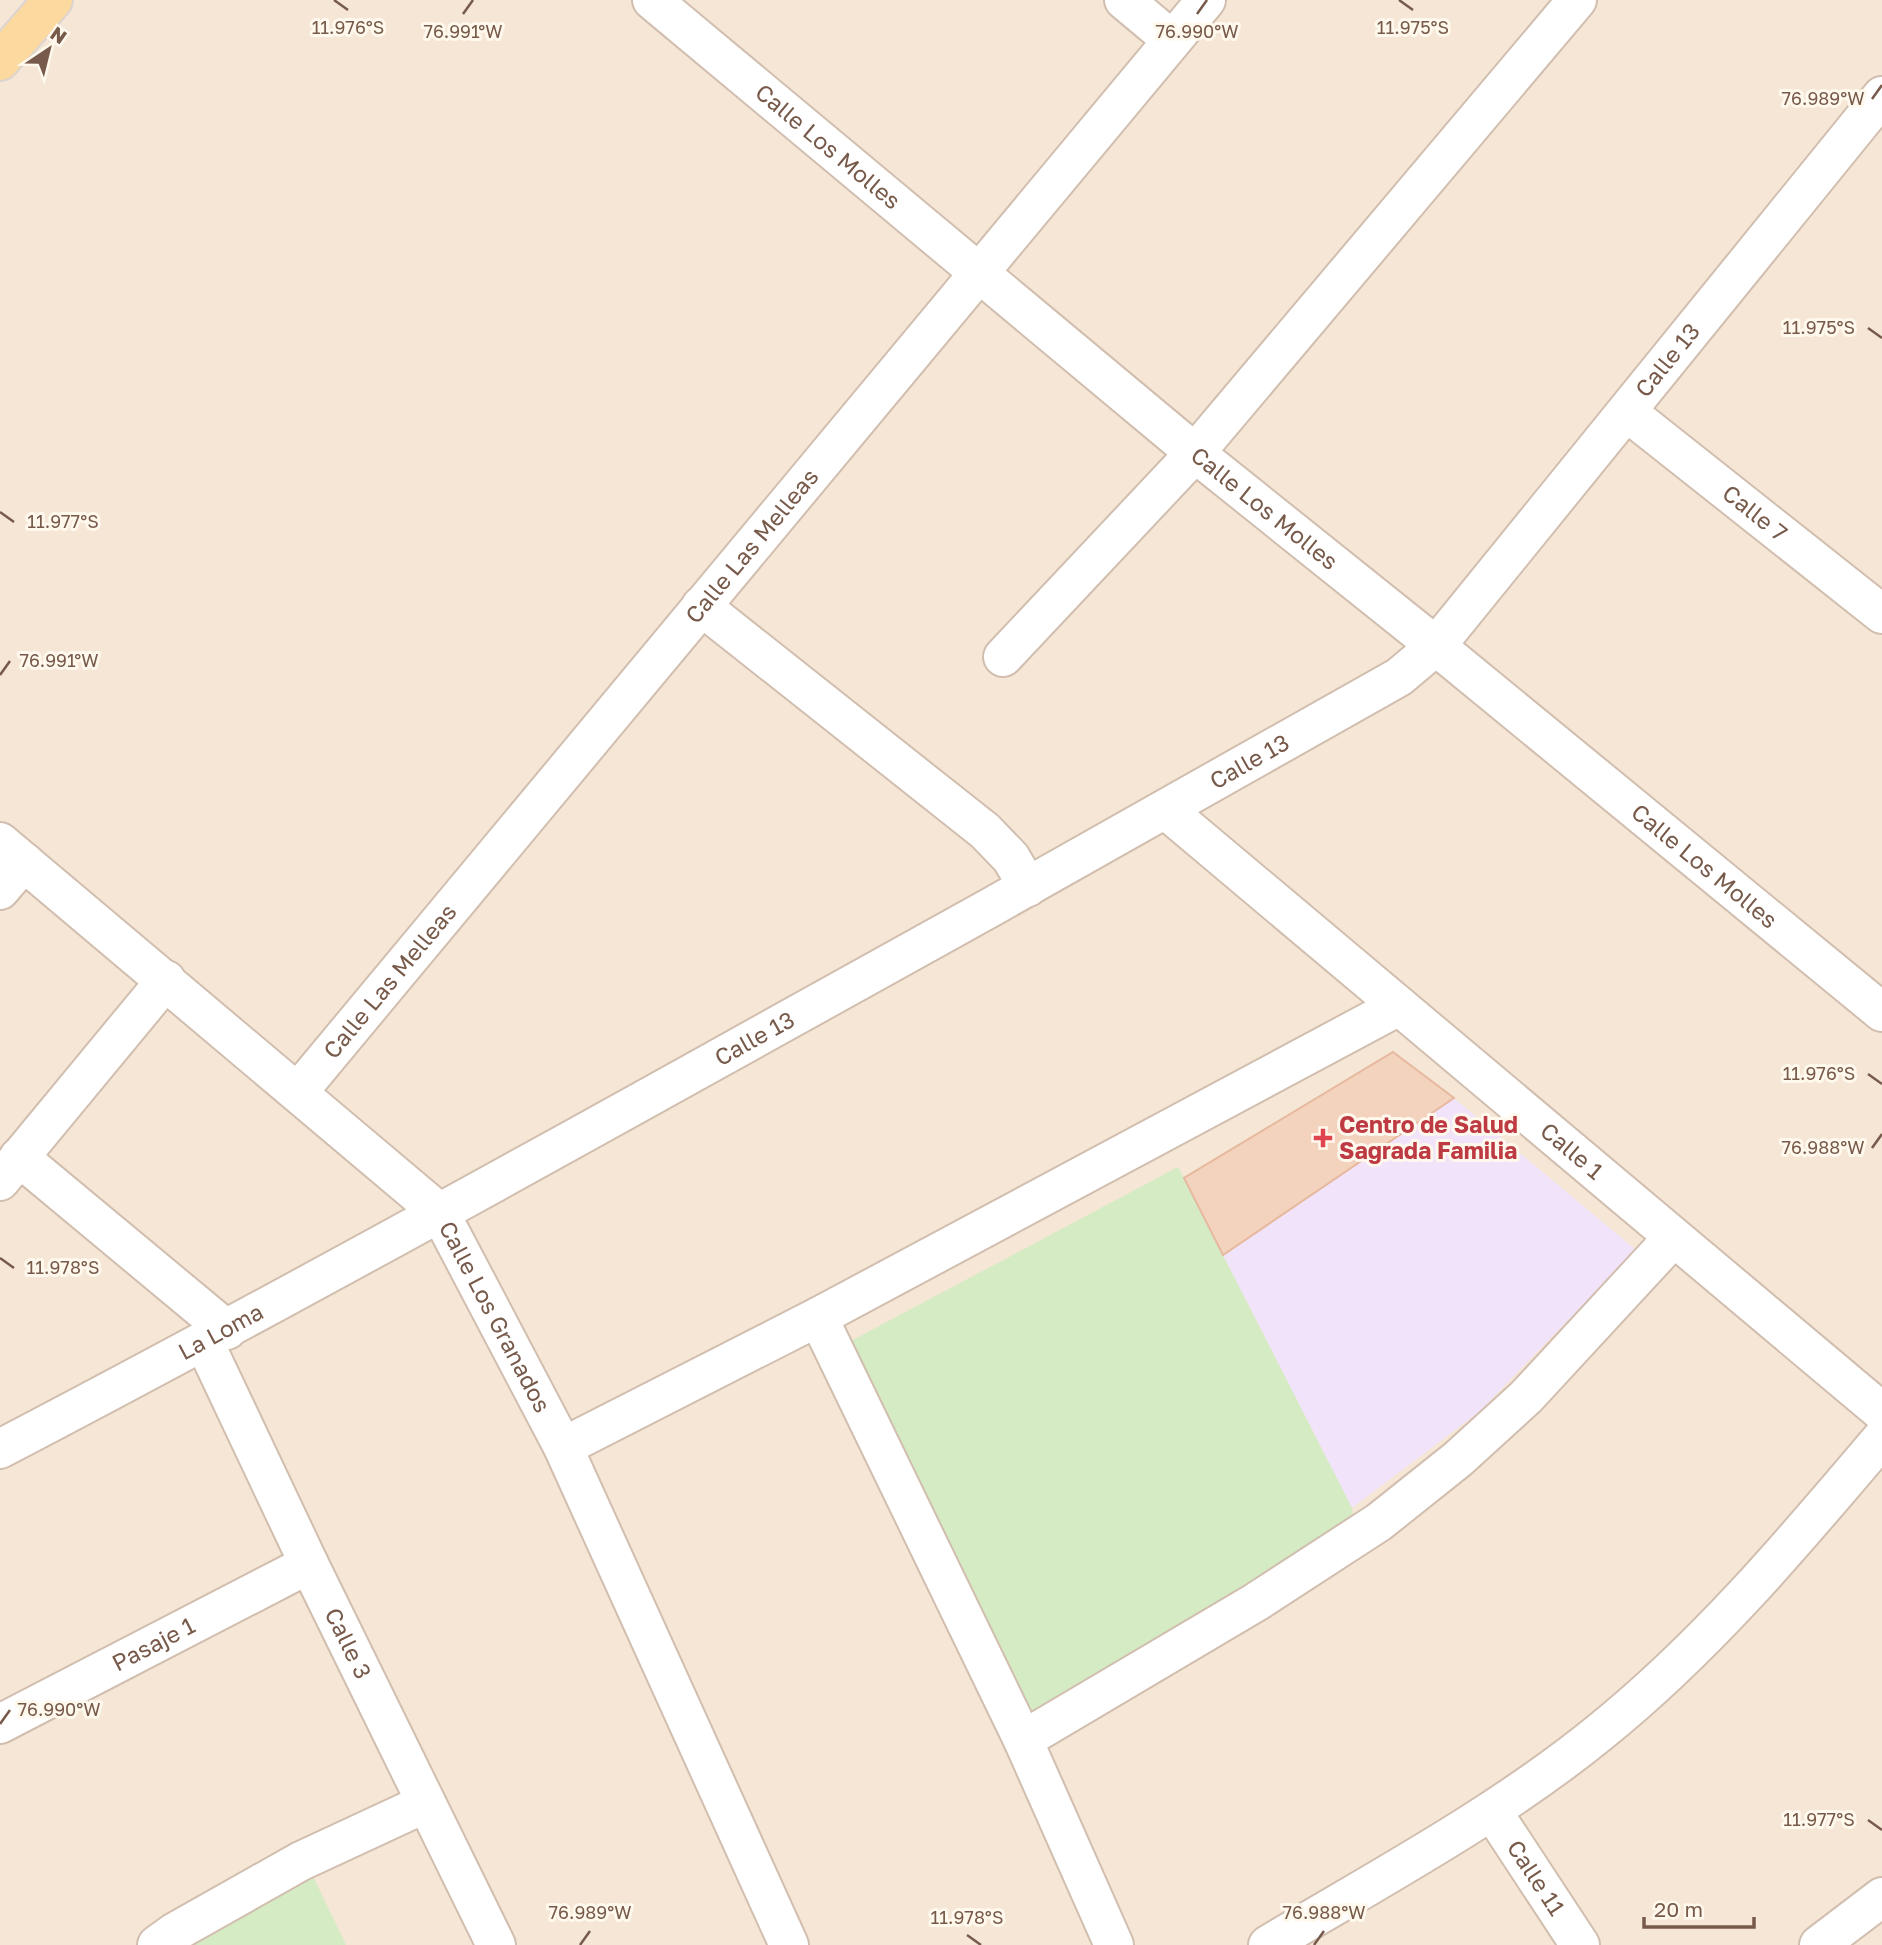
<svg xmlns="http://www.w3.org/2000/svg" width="1882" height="1945" font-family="'Golos Text',sans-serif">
  <rect width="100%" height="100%" fill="#fdf4e7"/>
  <path fill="#f5e6d5" d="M0,0H1882V1945H0Z"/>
  <path fill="#f1e3f9" d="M1454,1098L1636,1250L1479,1412L1352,1508L1223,1255Z"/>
  <path fill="#d4ebc4" d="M1178,1167L1352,1508L1353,1517L1033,1727L851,1341Z
    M308,1866L346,1945H185Z"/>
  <path fill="#f3d3be" stroke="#e6b99e" stroke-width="2" d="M1393,1052L1454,1098L1223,1255L1184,1178Z"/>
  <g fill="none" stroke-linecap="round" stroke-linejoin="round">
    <g stroke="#d1beaf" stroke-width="42">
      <g id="minor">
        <path id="s1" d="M652,0L1195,453L1436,646L1882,1012"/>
        <path d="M1124,0L1172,40"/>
        <path id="s2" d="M1627,412L1882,614"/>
        <path d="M701,606L985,831L1011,858L1028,887"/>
        <path d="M1003,657L1195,453L1577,0"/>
        <path id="s3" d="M1166,810L1882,1412"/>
        <path id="s4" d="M0,842L440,1213L563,1447L789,1945"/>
        <path d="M0,890L24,862"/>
        <path id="s5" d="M298,1092L1206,0"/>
        <path d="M19,1157L227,1330"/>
        <path d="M0,1181L166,980"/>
        <path d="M818,1317L1023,1740L1114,1945"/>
        <path id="s6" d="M204,1342L309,1564L496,1945"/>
        <path d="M563,1447L818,1317L1399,1006"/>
        <path id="s7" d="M0,1449C228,1330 453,1206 678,1081C919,948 1160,813 1399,677L1436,646L1882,96"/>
        <path id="s8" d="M0,1724L309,1564"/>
        <path d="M1023,1740L1256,1602L1379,1522L1458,1459L1526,1397L1673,1238"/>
        <path id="s9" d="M1492,1811L1580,1945"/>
        <path d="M157,1945L175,1932L301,1861L426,1803"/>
        <path d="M1268,1945C1380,1878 1498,1815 1599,1733C1706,1647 1794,1542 1882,1438"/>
        <path d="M1819,1945L1882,1897"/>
      </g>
    </g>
    <g stroke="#dcd4d0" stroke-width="42">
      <path id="major" d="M0,61L53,0"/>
    </g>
    <use href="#minor" stroke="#fff" stroke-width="38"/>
    <use href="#major" stroke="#fcd99e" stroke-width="38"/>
  </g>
  <path fill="none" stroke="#775a4a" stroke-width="2.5" d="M334,0L348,10M1399,0L1413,10M463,14L473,0M1197,14L1207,0M1872,99L1882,85M1868,328L1882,338M0,512L14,522M0,675L10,661M1868,1074L1882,1084M1872,1148L1882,1134M0,1258L14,1268M0,1724L10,1710M1868,1820L1882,1830M967,1935L981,1945M580,1945L590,1931M1314,1945L1324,1931"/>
  <path fill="#e0444e" stroke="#fff8ed" stroke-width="2.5" d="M1319.5 1127.5h7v7h7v7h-7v7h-7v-7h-7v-7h7z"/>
  <g text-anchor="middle" stroke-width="6" stroke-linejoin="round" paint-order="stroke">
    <g font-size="23" fill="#775a4a" stroke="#fff8ed">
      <text dy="8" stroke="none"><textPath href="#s1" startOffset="229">Calle Los Molles</textPath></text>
      <text dy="8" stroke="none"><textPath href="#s7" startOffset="2014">Calle 13</textPath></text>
      <text dy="8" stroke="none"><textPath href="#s1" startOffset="796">Calle Los Molles</textPath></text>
      <text dy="8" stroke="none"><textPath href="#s2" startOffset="163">Calle 7</textPath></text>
      <text dy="8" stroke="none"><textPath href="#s5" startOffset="710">Calle Las Melleas</textPath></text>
      <text dy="8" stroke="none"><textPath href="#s7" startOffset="1426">Calle 13</textPath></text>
      <text dy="8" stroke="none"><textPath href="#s1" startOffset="1363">Calle Los Molles</textPath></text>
      <text dy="8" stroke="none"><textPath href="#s5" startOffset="144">Calle Las Melleas</textPath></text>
      <text dy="8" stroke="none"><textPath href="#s7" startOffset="859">Calle 13</textPath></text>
      <text dy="8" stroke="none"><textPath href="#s3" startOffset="530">Calle 1</textPath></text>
      <text dy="8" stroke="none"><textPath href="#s4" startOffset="693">Calle Los Granados</textPath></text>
      <text dy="8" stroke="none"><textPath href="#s7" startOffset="250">La Loma</textPath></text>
      <text dy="8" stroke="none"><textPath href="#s8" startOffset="173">Pasaje 1</textPath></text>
      <text dy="8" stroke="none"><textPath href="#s6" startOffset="334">Calle 3</textPath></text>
      <text dy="8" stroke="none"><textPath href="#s9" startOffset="80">Calle 11</textPath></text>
    </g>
    <g font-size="23" font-weight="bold" fill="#be3a42" stroke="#fff8ed" text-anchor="start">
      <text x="1339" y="1133">Centro de Salud<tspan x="1339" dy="26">Sagrada Familia</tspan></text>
    </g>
  </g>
  <g font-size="18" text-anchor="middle" fill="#775a4a" stroke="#fff8ed" stroke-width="6" stroke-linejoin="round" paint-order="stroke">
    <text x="348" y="34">11.976°S</text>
    <text x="1413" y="34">11.975°S</text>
    <text x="463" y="38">76.991°W</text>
    <text x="1197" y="38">76.990°W</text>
    <text x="1823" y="105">76.989°W</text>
    <text x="1819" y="334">11.975°S</text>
    <text x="63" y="528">11.977°S</text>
    <text x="59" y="667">76.991°W</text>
    <text x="1819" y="1080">11.976°S</text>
    <text x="1823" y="1154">76.988°W</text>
    <text x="63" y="1274">11.978°S</text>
    <text x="59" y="1716">76.990°W</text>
    <text x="1819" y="1826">11.977°S</text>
    <text x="590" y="1919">76.989°W</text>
    <text x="1324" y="1919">76.988°W</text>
    <text x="967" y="1924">11.978°S</text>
  </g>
  <g transform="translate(49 49) rotate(35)" stroke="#fff8ed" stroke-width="5" paint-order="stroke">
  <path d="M0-5L12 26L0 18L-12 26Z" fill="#775a4a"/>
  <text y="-10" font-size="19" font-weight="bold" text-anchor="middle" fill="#775a4a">N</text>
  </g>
  <path d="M1644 1917v10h110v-10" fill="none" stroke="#775a4a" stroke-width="3.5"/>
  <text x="1654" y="1917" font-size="21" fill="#775a4a" stroke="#fff8ed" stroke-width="5" paint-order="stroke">20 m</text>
</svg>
